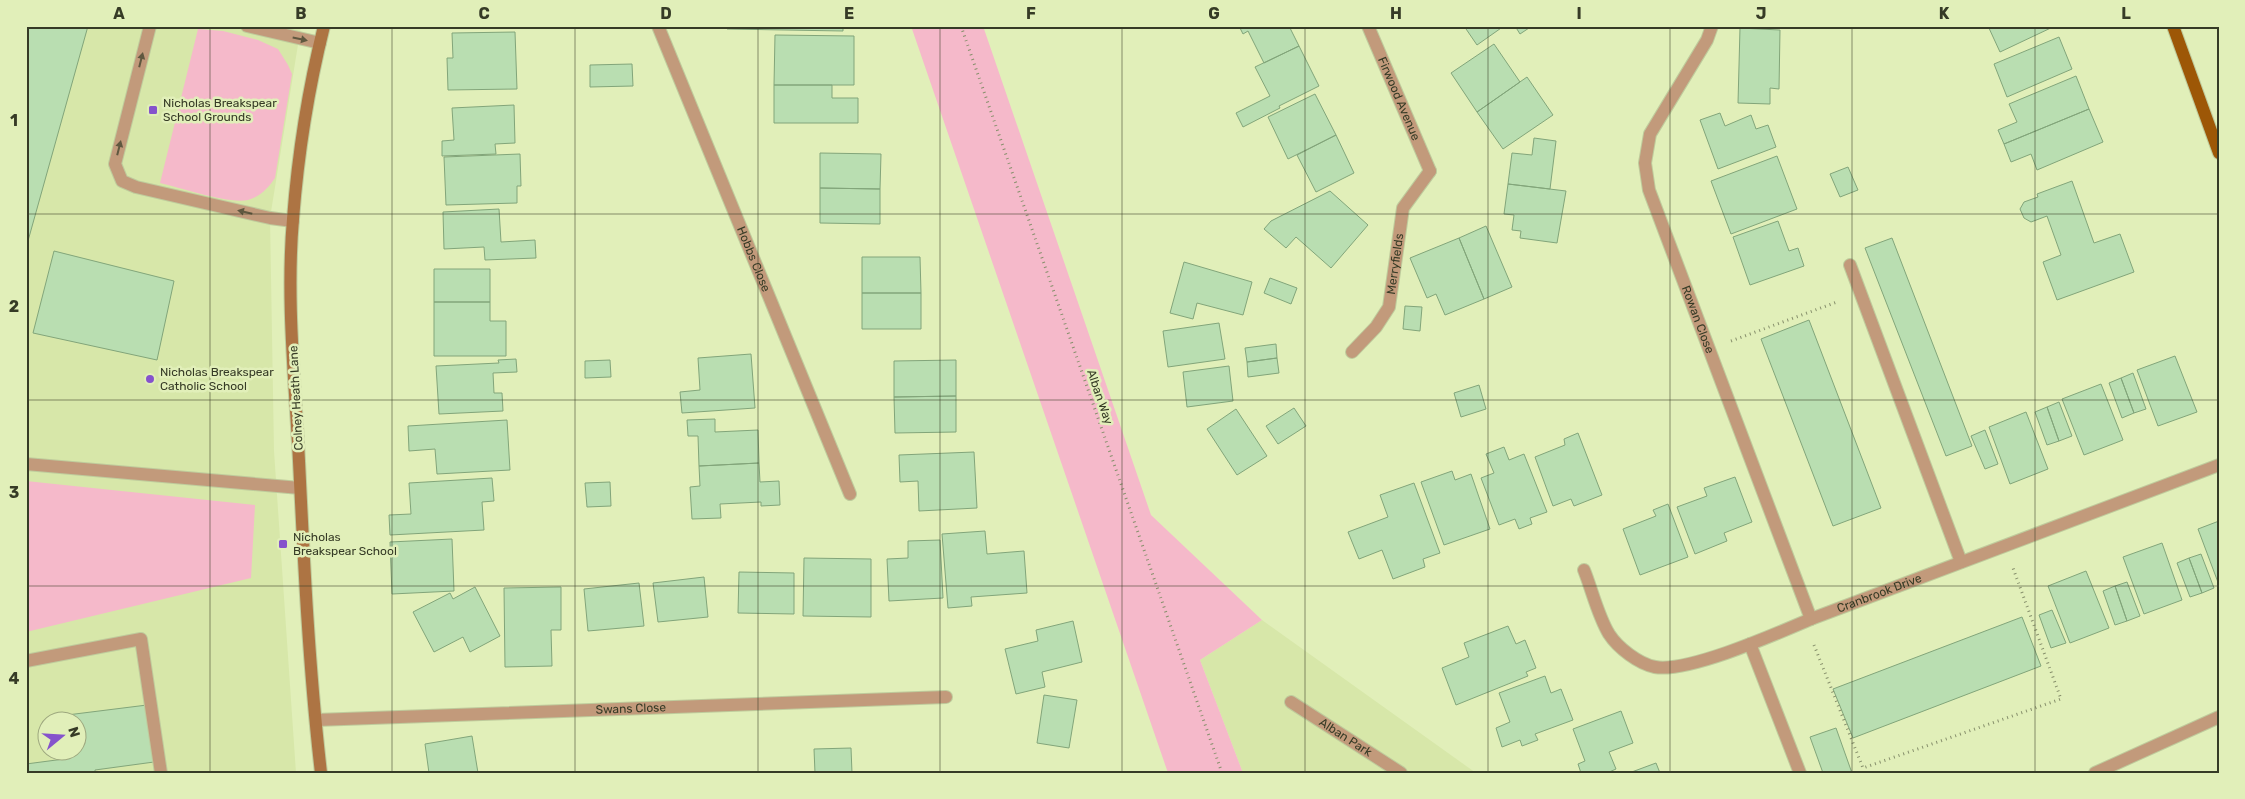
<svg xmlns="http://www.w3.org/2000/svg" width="2245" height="799" font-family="Rubik,sans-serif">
  <rect width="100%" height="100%" fill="#e1efb9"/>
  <path fill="#d7e7a9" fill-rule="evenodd" d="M26,26H301L270,218L274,451L296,773H26ZM48,722H78V752H48Z
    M1262,620L1476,773H1243L1200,660Z"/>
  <path fill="#f5b9ca" d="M911,26H983L1151,515L1262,620L1200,660L1243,773H1168Z
    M198,29L223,31L258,40L278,49L288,65L292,74L275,178C269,187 260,197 248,200C228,204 182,188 160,183Z
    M26,481L255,505L251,578L26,632Z"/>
  <path fill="#b9deb1" stroke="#82a57a" d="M26,26H88L26,248Z
    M727,26H843V31L727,29Z
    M1239,26H1289L1299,46L1264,63L1248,31L1243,34Z
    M1464,26H1504L1477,45Z
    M1515,26H1532L1520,34Z
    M1988,26H2055L2000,52Z
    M1740,28L1780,30L1779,89L1770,88V104L1738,103Z
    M515,32L517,89L448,90L447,58H453L452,33Z
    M775,35L854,36V85H774Z
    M2059,37L2072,69L2007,97L1994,64Z
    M1494,44L1520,82L1477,112L1451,73Z
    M1299,46L1319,86L1279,106L1280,108L1243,127L1236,113L1270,96L1255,67Z
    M632,64L633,86L590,87V65Z
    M2076,76L2089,109L2004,144L1998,130L2017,122L2009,104Z
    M1527,77L1553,115L1503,149L1477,112Z
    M774,85H832V98H858V123H774Z
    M1315,94L1336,135L1288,159L1268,117Z
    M514,105L515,143L495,144L496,154L442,156V141L454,140L452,108Z
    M2089,109L2103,142L2037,170L2031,154L2011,162L2004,144Z
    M1720,113L1725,126L1751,115L1756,129L1768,125L1776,147L1718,169L1700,120Z
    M1336,135L1354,173L1316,192L1297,155Z
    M1534,138L1556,141L1550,189L1508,184L1512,153L1532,155Z
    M820,153L881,154L880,189L820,188Z
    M520,154L521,186H517V203L446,205L444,157Z
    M1777,156L1797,209L1731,234L1711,181Z
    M1848,167L1858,190L1840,197L1830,174Z
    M2072,181L2094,243L2120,234L2134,272L2057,300L2043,262L2061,255L2047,216L2031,222L2024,218L2020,209L2024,202L2038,197L2037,194Z
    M1508,184L1566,191L1557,243L1520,238L1521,231L1512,230L1514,215L1504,214Z
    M820,188L880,189V224L820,223Z
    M1330,191L1368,225L1331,268L1296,237L1286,248L1264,229L1271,221Z
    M499,209L501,242L535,240L536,258L485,260L484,247L444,249L443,212Z
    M1778,221L1789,251L1798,248L1804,266L1750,285L1733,237Z
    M1486,226L1512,287L1484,299L1459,238Z
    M1459,238L1484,299L1445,315L1436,294L1427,298L1410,258Z
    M1892,238L1972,446L1946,456L1865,248Z
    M54,251L174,281L157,360L33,333Z
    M862,257H920L921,293H862Z
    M1184,262L1252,282L1243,315L1197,303L1193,319L1170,313Z
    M434,269H490V302H434Z
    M1270,278L1297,288L1291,304L1264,293Z
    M862,293H921V329H862Z
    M434,302H490V321H506V356H434Z
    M1405,306L1422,307L1420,331L1403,329Z
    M1809,320L1881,508L1833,526L1761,339Z
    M1219,323L1225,359L1168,367L1163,331Z
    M1276,344L1277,358L1247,362L1245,348Z
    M751,354L755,408L682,413L680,392L700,390L698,358Z
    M2175,356L2197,412L2158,426L2137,370Z
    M1277,358L1279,373L1248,377L1247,362Z
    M516,359L517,372L493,373L494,393H502L503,411L439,414L436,366L499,363L498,360Z
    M610,360L611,377L585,378V361Z
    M956,360V396L894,397V361Z
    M1229,366L1233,401L1187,407L1183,372Z
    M2133,373L2146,409L2134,413L2121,378Z
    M2121,378L2134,413L2122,418L2109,383Z
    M2101,384L2123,440L2084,455L2062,399Z
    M1479,385L1486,409L1461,417L1454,393Z
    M956,396V432L895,433L894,397Z
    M2059,402L2072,436L2059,441L2047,407Z
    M2047,407L2059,441L2047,445L2035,412Z
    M1294,408L1306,426L1278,444L1266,426Z
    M1236,409L1267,456L1237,475L1207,429Z
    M2026,412L2048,469L2010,484L1989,427Z
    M715,419V432L758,430L759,463L699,466L698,436H688L687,420Z
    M507,420L510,470L437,474L435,449L409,451L408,426Z
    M1985,430L1998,464L1985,469L1971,436Z
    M1578,433L1602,495L1574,506L1571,499L1553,506L1535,457L1565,445L1564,439Z
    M1504,447L1509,460L1524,454L1547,512L1530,518L1532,524L1519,529L1515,519L1499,525L1481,478L1494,473L1486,454Z
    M974,452L977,508L919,511L918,481L900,482L899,455Z
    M759,463L760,482L779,481L780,505L761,506V502L720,504L721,518L692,519L690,487L700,486L699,466Z
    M1452,471L1455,480L1471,474L1490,529L1444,545L1421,482Z
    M1735,477L1752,522L1724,533L1727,541L1695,554L1677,507L1707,496L1704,488Z
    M492,478L494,501L482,502L484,530L390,535L389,515L411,514L409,483Z
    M610,482L611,506L587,507L585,483Z
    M1414,483L1440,553L1423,559L1425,567L1393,579L1382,550L1359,559L1348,532L1388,517L1380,495Z
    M1668,504L1688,557L1640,575L1623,529L1656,516L1653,510Z
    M2219,521V585L2198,529Z
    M985,531L987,554L1024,551L1027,593L971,597L972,606L948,608L942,534Z
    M452,539L454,591L392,594L390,542Z
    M940,540L943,598L889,601L887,559L908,558V541Z
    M2162,543L2182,600L2144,614L2123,557Z
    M2201,554L2214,588L2202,593L2189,558Z
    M804,558L871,559V617L803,616Z
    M2189,558L2202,593L2190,597L2177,563Z
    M2086,571L2109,628L2070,643L2048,586Z
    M739,572L794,573V614L738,613Z
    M704,577L708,617L658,622L653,583Z
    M2127,582L2140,616L2127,621L2115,586Z
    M639,583L644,626L588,631L584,589Z
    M2115,586L2127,621L2115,625L2103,591Z
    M475,587L500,636L470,652L463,637L434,652L413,612L450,593L453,599Z
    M561,587V630H551L552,666L505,667L504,588Z
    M2052,610L2066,643L2051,648L2039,615Z
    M2022,617L2041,666L1853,738L1833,689Z
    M1073,621L1082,662L1042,672L1045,687L1016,694L1005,649L1038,641L1036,630Z
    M1508,626L1516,644L1525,640L1536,668L1526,672L1528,676L1456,705L1442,668L1469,657L1464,643Z
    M1545,676L1551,693L1561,689L1573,720L1535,734L1538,740L1522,746L1520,740L1502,747L1496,728L1510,722L1499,693Z
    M1044,695L1077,700L1069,748L1037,743Z
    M147,705L154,762L95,770V773H26V764L64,759L63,752H78V722H59V716Z
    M1621,711L1633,743L1609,752L1616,769L1607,773H1581L1578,764L1585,761L1573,729Z
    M1836,728L1852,773H1823L1810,737Z
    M472,736L478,773H429L425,744Z
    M851,748L852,773H815L814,749Z
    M1656,763L1660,773H1629Z"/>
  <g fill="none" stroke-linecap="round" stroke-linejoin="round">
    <g stroke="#bfcb9c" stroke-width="14">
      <g id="lane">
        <path d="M150,26L115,164L122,181L136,187L270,218L293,221"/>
        <path d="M247,26L320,43"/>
        <path id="s1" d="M1352,352L1376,327L1389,307L1403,208L1430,171"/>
        <path d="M26,464L300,488"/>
        <path d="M1750,644L1800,773"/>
        <path d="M26,661L141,639L161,773"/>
        <path id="s2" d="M1291,702L1401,773"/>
      </g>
    </g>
    <g stroke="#bfcb9c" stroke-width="14">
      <g id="street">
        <path id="s3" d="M658,26L850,494"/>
        <path id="s4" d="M1368,26L1430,171"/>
        <path id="s5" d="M1712,26L1707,40L1650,134L1645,163L1649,190L1811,619"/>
        <path d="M1850,265L1961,562"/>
        <path id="s6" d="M1584,570C1592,590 1598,616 1609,634C1618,648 1639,664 1655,667C1688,673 1778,633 1811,619L2219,465"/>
        <path id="s7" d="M316,720L946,697"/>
        <path d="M2095,773L2219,717"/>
      </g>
    </g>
    <g stroke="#bfcb9c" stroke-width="14">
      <path id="secondary" d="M321,773C309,669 304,565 299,461C295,381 286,299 293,219C298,154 308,90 324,26"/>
    </g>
    <g stroke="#bfcb9c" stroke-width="14">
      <path id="primary" d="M2173,26L2219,153"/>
    </g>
    <path stroke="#87906c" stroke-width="3" stroke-dasharray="1 4" stroke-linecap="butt" d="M961,26L1222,773
      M1731,341L1837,302
      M1814,645L1863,768L2061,699L2013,568"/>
    <use href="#lane" stroke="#c29a7b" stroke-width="12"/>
    <use href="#street" stroke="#c29a7b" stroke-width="12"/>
    <use href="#secondary" stroke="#ad7443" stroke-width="12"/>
    <use href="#primary" stroke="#9d5706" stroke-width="12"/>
  </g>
  <defs><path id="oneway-solid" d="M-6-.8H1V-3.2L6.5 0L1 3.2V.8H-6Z" transform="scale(1.25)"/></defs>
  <g fill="#605840">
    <use href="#oneway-solid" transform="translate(300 39) rotate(12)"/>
    <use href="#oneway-solid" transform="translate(141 60) rotate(-76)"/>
    <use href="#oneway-solid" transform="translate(119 148) rotate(-76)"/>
    <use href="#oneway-solid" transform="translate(245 212) rotate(-167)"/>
  </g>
  <path fill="none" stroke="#363b26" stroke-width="1" stroke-opacity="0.55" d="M210,26V773M392,26V773M575,26V773M758,26V773M940,26V773M1122,26V773M1305,26V773M1488,26V773M1670,26V773M1852,26V773M2035,26V773M26,214H2219M26,400H2219M26,586H2219"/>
  <g fill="#8553cc" stroke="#e1efb9" stroke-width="2">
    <rect x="148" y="105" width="10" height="10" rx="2.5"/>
    <circle cx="150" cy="379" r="5"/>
    <rect x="278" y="539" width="10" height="10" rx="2.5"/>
  </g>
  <g text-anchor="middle" stroke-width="5" stroke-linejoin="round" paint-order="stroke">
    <g font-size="12" fill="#363b26" stroke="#e1efb9">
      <text dy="4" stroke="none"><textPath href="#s4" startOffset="79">Firwood Avenue</textPath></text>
      <text dy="4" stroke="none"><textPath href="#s3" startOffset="252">Hobbs Close</textPath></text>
      <text dy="4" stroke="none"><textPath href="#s1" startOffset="102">Merryfields</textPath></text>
      <text dy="4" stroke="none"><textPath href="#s5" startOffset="320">Rowan Close</textPath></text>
      <text transform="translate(1100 397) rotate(71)" y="4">Alban Way</text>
      <text transform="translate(296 398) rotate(-93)" y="4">Colney Heath Lane</text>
      <text dy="4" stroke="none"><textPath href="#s6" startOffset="364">Cranbrook Drive</textPath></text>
      <text dy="4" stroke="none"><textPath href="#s7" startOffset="315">Swans Close</textPath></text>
      <text dy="4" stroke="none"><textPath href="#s2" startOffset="65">Alban Park</textPath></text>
    </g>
    <g font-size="12" fill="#363b26" stroke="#e1efb9" text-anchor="start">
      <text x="163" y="107">Nicholas Breakspear<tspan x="163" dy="14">School Grounds</tspan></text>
      <text x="160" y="376">Nicholas Breakspear<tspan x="160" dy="14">Catholic School</tspan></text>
      <text x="293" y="541">Nicholas<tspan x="293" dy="14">Breakspear School</tspan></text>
    </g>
  </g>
  <rect width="2245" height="799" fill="none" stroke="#e1efb9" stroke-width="55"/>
  <g transform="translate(62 736) rotate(72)"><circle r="24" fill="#e1efb9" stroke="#9da77e"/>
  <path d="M0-4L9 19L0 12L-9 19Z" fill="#8553cc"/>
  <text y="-8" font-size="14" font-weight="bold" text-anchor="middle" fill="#363b26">N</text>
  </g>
  <rect x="28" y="28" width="2190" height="744" fill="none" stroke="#363b26" stroke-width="2"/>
  <g font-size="16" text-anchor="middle" font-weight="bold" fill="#363b26">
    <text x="119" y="19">A</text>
    <text x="301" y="19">B</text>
    <text x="484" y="19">C</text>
    <text x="666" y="19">D</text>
    <text x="849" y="19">E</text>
    <text x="1031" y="19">F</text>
    <text x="1214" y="19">G</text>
    <text x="1396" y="19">H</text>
    <text x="1579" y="19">I</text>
    <text x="1761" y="19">J</text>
    <text x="1944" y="19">K</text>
    <text x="2126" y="19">L</text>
    <text x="14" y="126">1</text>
    <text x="14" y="312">2</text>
    <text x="14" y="498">3</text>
    <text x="14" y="684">4</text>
  </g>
</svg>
